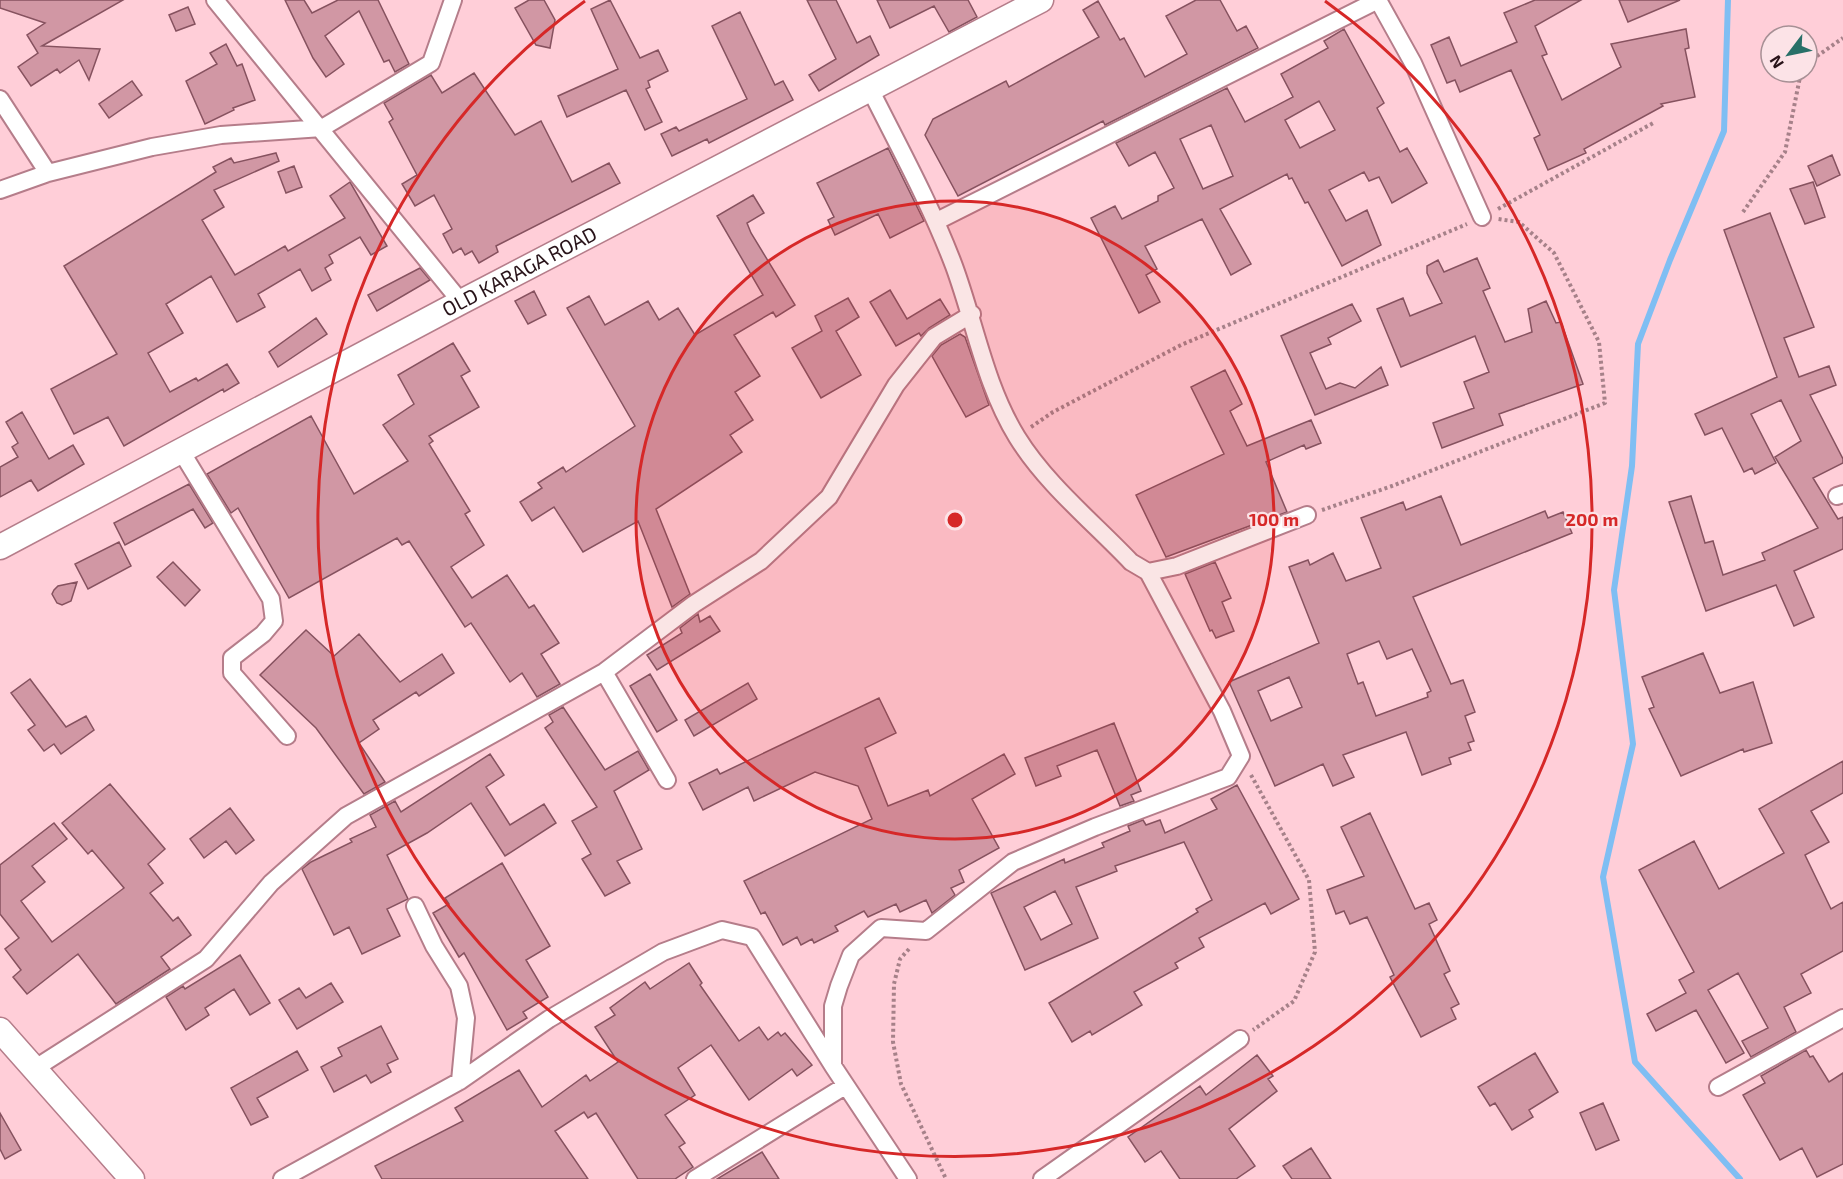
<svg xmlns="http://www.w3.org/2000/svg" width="1843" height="1179" font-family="'Exo 2',sans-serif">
  <rect width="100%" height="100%" fill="#ffced8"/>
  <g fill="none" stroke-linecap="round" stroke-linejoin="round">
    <path stroke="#7fbef3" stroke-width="6" d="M1728,0L1724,131L1670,260L1638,344L1632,466L1614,590L1633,744L1603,877L1635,1062L1740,1179"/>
  </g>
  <path fill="#d197a4" stroke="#86525f" stroke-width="1.5" fill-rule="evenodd" d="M0,0H123L42,46L100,49L89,80L79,60L60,73L57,69L31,86L18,67L38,53L27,35L45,23L0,8Z
    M285,0H304L312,13L338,0H378L409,64L395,72L389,60L384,62L359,11L325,36L344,64L326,77L313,58Z
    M529,0H544L555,20L550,48L536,45L515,8Z
    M610,0L640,58L658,50L668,71L648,81L650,87L646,89L662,122L645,130L626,90L567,117L558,96L618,69L591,9Z
    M807,0H836L857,43L870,36L879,55L819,91L809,75L836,59Z
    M877,0H968L977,17L949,32L934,6L890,28Z
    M1196,0H1220L1237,31L1246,26L1258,48L1105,125L1103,121L958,196L925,135L933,119L1006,81L1009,87L1099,37L1083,10L1098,1L1120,40L1124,38L1145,77L1187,54L1166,16Z
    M1535,0H1581L1535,26L1547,54L1542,56L1562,100L1621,67L1611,44L1686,29L1689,48L1685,49L1695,97L1661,104L1663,106L1584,149L1586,153L1548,170L1534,138L1540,135L1511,70L1460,92L1455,80L1447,83L1431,45L1449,37L1461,66L1517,42L1504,13Z
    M1619,0H1680L1628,22Z
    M188,7L195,24L176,31L169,15Z
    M740,12L775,85L783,81L793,100L709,143L707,139L672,156L661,134L676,127L679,131L747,99L712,26Z
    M1344,29L1384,103L1377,108L1400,152L1407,148L1427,183L1392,203L1379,177L1369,181L1364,172L1329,190L1346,221L1367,210L1381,245L1342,266L1308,202L1305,203L1292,178L1289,179L1287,174L1220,209L1251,264L1231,275L1202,219L1145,246L1157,269L1146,275L1160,302L1139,313L1091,218L1115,206L1122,219L1158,201V196L1174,188L1155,152L1129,166L1116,143L1227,88L1245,122L1293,97L1281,74L1328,48L1324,41ZM1319,101L1335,130L1300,148L1285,120ZM1211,125L1233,176L1203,189L1180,139Z
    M226,44L237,66L242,64L255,100L233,108L234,110L205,124L186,81L217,64L210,53Z
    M474,73L515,135L541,121L572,182L609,163L620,183L496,246L498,252L479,263L472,251L465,255L461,248L453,253L443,234L452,229L434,195L415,206L402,184L417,175L389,122L393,119L384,103L431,75L442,93Z
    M132,81L142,95L109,118L99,104Z
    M888,148L924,221L890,238L878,214L835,235L828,220L834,217L817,183Z
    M276,153L279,161L214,190L224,207L202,220L235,275L285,246L288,251L345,218L330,196L350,182L387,246L371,255L360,237L329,255L333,263L325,268L331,280L312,291L300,269L258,294L265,307L237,322L211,276L166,304L183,333L148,353L170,392L196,378L198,381L227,364L239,383L224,392L223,389L124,446L108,417L74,434L51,389L117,354L64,266L216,172L213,167L231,158L234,163Z
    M1832,155L1840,175L1817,186L1808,166Z
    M294,166L302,187L286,193L278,172Z
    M1813,182L1825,217L1805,224L1790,189Z
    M753,195L764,213L747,223L751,233L795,305L776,317L773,312L734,335L760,376L735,392L753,420L730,435L742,452L656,509L690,594L672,607L638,521L583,552L554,507L532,521L520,502L542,488L538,483L563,467L566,472L635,426L567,308L589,296L605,325L648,301L659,320L678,308L695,335L763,295L717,216Z
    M1770,213L1814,327L1784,338L1799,377L1829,366L1836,385L1810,395L1843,459V463L1813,478L1838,519L1843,517V549L1794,571L1814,617L1794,626L1776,585L1706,611L1669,502L1691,496L1705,543L1713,541L1723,575L1765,560L1762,553L1818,528L1775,457L1801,441L1781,400L1751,414L1776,463L1755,474L1752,468L1744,472L1722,428L1705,435L1695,414L1777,377L1724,230Z
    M1477,258L1490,288L1483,291L1505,342L1532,332L1528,309L1546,301L1556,323L1561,322L1583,384L1499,414L1503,425L1442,448L1433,423L1474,408L1464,382L1489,372L1475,336L1401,367L1377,309L1403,298L1410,316L1442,303L1427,273V266L1438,260L1444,272Z
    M420,268L430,280L377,311L368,295Z
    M890,290L907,319L940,299L950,315L929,328L921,336L919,333L896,346L870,302Z
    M534,291L546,315L528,324L515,301Z
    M848,298L859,317L836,331L861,375L821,398L792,348L822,331L815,316Z
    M1352,304L1361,321L1328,338L1331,344L1310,353L1326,389L1340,383L1355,388L1381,367L1388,385L1315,415L1281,336Z
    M316,318L327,334L278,367L269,352Z
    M960,334L965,337L989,405L966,417L932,356L941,345Z
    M453,343L470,371L461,376L479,407L429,436L433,441L429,444L470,511L465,514L484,545L451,567L472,598L507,575L529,608L534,605L559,643L541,654L560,684L537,697L522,673L510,682L471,623L465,627L409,541L402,545L397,538L289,598L238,508L231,513L207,474L311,416L354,494L408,461L383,425L414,404L398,375Z
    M1225,370L1242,404L1230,411L1247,446L1311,420L1321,443L1306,449L1304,445L1266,462L1287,512L1166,557L1136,495L1224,454L1191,387Z
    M22,412L49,459L73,445L84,464L38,491L31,480L0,497V467L18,457L12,447L18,443L6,422Z
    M189,484L213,523L205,528L193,509L125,545L114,523Z
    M1441,496L1461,545L1545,511L1548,518L1563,512L1572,533L1413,597L1451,684L1463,680L1475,712L1465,716L1474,741L1468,743L1471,750L1449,758L1451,764L1422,775L1406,732L1343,755L1354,777L1333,786L1323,764L1275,786L1229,682L1319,643L1289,567L1308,560L1310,565L1333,553L1346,581L1381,568L1361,518L1403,502L1406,510ZM1379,641L1387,659L1412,649L1431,691L1427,693L1428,697L1376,716L1363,682L1358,684L1347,654ZM1289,677L1302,707L1271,721L1258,691Z
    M119,542L131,566L88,589L75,564Z
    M173,562L200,590L185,606L157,577Z
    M1215,562L1231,598L1222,602L1234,631L1216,638L1212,630L1210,631L1185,574Z
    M77,582L71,601L62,605L57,603L52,594L54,590L58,586Z
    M698,614L700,622L710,616L720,631L657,670L647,655L682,633L680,628Z
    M306,630L334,656L359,634L400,682L442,654L454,673L419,696L416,692L373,720L379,729L359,743L385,782L364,794L316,728L260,675Z
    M1703,653L1720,693L1753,682L1772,743L1744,752L1743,749L1681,776L1649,709L1654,707L1642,677Z
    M650,674L677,720L657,732L630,686Z
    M30,679L66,727L86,716L94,730L61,754L54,744L44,751L28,730L35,725L11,693Z
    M748,683L757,699L694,736L685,720Z
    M879,698L896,733L865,748L888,806L928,790L930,796L1004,754L1015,774L972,799L999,848L959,870L964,882L951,888L955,895L932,913L926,900L900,912L896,904L868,917L864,911L835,926L838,931L814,943L812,939L801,945L797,937L783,945L765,912L761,914L744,881L872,819L858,786L815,772L754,801L748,787L703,810L689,783L717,769L720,774Z
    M563,707L605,770L638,751L649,770L614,791L642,849L617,861L630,883L605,896L582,859L591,854L572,821L597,807L545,728L553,722L549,715Z
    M1114,723L1141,791L1131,795L1134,801L1120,806L1097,750L1057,766L1061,776L1036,786L1025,758Z
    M490,754L504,775L486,787L510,825L544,804L556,823L505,856L471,803L427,833L387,855L408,899L387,909L400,936L362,954L349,927L334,935L302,869L311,862L352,842L350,839L376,827L370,815L395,801L401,812Z
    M1843,761V793L1811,811L1829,842L1805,855L1831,909L1843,902V951L1801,974L1811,993L1784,1007L1796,1032L1751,1057L1742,1041L1768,1028L1738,973L1708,990L1744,1053L1726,1063L1696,1010L1656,1031L1647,1014L1686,993L1679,980L1694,972L1639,870L1694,841L1719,889L1784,853L1759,809Z
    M110,784L165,849L148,864L163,883L150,893L173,921L178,917L191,935L161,957L170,969L116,1004L78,954L27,994L13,977L21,970L5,949L19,938L0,914V865L54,823L67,839L32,866L45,882L21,901L52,942L124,888L92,850L88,854L62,823Z
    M1237,785L1299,899L1271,914L1265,903L1199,938L1204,947L1175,963L1178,968L1134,992L1142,1005L1092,1035L1090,1031L1072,1042L1049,1003L1198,912L1196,909L1212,900L1184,842L1115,866L1117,871L1076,887L1098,938L1025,970L991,893L1064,859L1065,863L1104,847L1102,843L1130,831L1128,826L1143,820L1146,825L1160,820L1165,833L1217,809L1211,799ZM1055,891L1072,924L1041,940L1024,907Z
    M230,808L254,840L236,854L226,841L204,858L190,839Z
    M1370,813L1415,909L1429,903L1437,920L1429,924L1450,971L1444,974L1459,1004L1451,1008L1456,1019L1421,1037L1390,977L1394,975L1367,917L1350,924L1344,911L1336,914L1327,890L1364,876L1341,827Z
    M502,863L550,946L526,960L548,997L523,1012L527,1018L507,1030L464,953L459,957L433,913L449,904L445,898Z
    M240,955L270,1003L250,1015L234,989L205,1008L209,1015L186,1030L166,997L183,986L185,989Z
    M689,963L702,983L700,985L739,1041L759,1027L768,1040L778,1032L781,1036L785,1033L812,1065L797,1076L792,1069L749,1100L711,1045L678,1068L695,1095L665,1115L685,1143L679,1147L693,1167L675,1179H638L596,1113L588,1118L584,1112L555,1131L588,1179H382L375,1166L463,1121L455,1108L519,1070L542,1107L586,1075L590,1081L618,1062L595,1027L615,1015L610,1008L645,982L650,989Z
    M331,983L343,1002L297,1029L279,1000L299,988L306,998Z
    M381,1026L398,1059L387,1064L391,1072L371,1083L366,1075L334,1092L321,1067L342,1056L338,1048Z
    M1806,1050L1810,1057L1813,1056L1829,1082L1843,1073V1164L1817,1177L1802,1148L1780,1160L1743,1095L1765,1083L1761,1076Z
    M297,1051L308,1070L257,1098L268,1117L251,1125L231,1088Z
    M1535,1053L1558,1092L1529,1110L1533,1117L1512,1130L1495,1103L1490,1106L1478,1087Z
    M1257,1055L1273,1076L1268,1079L1277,1091L1229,1129L1255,1166L1236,1179H1180L1161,1151L1145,1162L1128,1137L1200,1086L1206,1095Z
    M1603,1103L1619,1140L1596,1150L1580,1113Z
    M0,1113L21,1150L5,1159L0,1149Z
    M1311,1148L1331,1179H1292L1283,1166Z
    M762,1152L779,1179H717Z"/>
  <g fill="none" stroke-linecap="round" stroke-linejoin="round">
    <g stroke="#b57d8a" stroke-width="20">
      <path id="street" d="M215,0L461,302
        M1378,0L1413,63L1482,217
        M870,89C899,147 931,205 954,266C975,323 985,385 1017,437C1046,484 1093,522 1131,562L1148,572L1177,566L1307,515
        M0,99L48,173
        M0,190L48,173L152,147L221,135L322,128L431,63L453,0
        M937,221L1378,0
        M181,451L271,599L274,621L263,634L232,658V673L287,736
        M1837,496L1843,494
        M604,672L667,780
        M415,906L434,946L459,986L466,1018L460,1081
        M34,1069L206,959L271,883L346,816L604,672L694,604L761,561L829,497L896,385L934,337L972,314
        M1718,1087L1843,1018
        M282,1179L460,1081L549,1019L663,952L722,930L752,937L833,1066
        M695,1179L845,1086
        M908,1179L833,1066V1006L839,986L851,955L881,928L926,931L1013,862L1095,827L1228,777L1241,756L1222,711L1148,572
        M1042,1179L1240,1039"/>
    </g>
    <g stroke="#b57d8a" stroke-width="27">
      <g id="secondary">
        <path id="s1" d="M0,547L461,302L1041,0"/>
        <path d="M0,1030L132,1179"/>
      </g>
    </g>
    <path stroke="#a68189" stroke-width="4" stroke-dasharray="3 3" stroke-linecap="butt" d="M1807,63L1843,38
      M1498,209L1655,122
      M1743,212L1785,152L1801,72
      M1031,427L1053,412L1181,345L1467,224
      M1322,510L1392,486L1605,403L1599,342L1554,253L1519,222L1498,219
      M1251,775L1309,880L1315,952L1294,1001L1253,1030
      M909,949L900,959L894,984L893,1042L901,1084L946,1179"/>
    <use href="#street" stroke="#fff" stroke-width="16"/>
    <use href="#secondary" stroke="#fff" stroke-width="24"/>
  </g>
  <circle cx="955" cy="520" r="319" fill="#d62828" fill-opacity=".12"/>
  <g fill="none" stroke="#d62828" stroke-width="3">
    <circle cx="955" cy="520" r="319"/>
    <path d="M1325 1A637 637 0 1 1 585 1"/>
  </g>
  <g text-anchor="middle" stroke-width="4.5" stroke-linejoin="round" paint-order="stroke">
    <g font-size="20" fill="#281319" stroke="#fce3e7">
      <text dy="7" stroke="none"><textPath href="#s1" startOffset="588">OLD KARAGA ROAD</textPath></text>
    </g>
  </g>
  <circle cx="955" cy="520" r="9" fill="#d62828" stroke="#fce3e7" stroke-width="3"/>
  <g font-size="18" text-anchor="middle" font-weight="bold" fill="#d62828" stroke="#fce3e7" stroke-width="4.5" stroke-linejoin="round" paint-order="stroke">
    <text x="1274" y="526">100 m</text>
    <text x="1592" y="526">200 m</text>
  </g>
  <g transform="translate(1789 54) rotate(238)"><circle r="28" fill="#fce3e7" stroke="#a79095" stroke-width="1.5"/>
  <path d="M0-4.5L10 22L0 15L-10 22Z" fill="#287068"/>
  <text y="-9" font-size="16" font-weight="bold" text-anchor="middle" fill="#281319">N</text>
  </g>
</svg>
